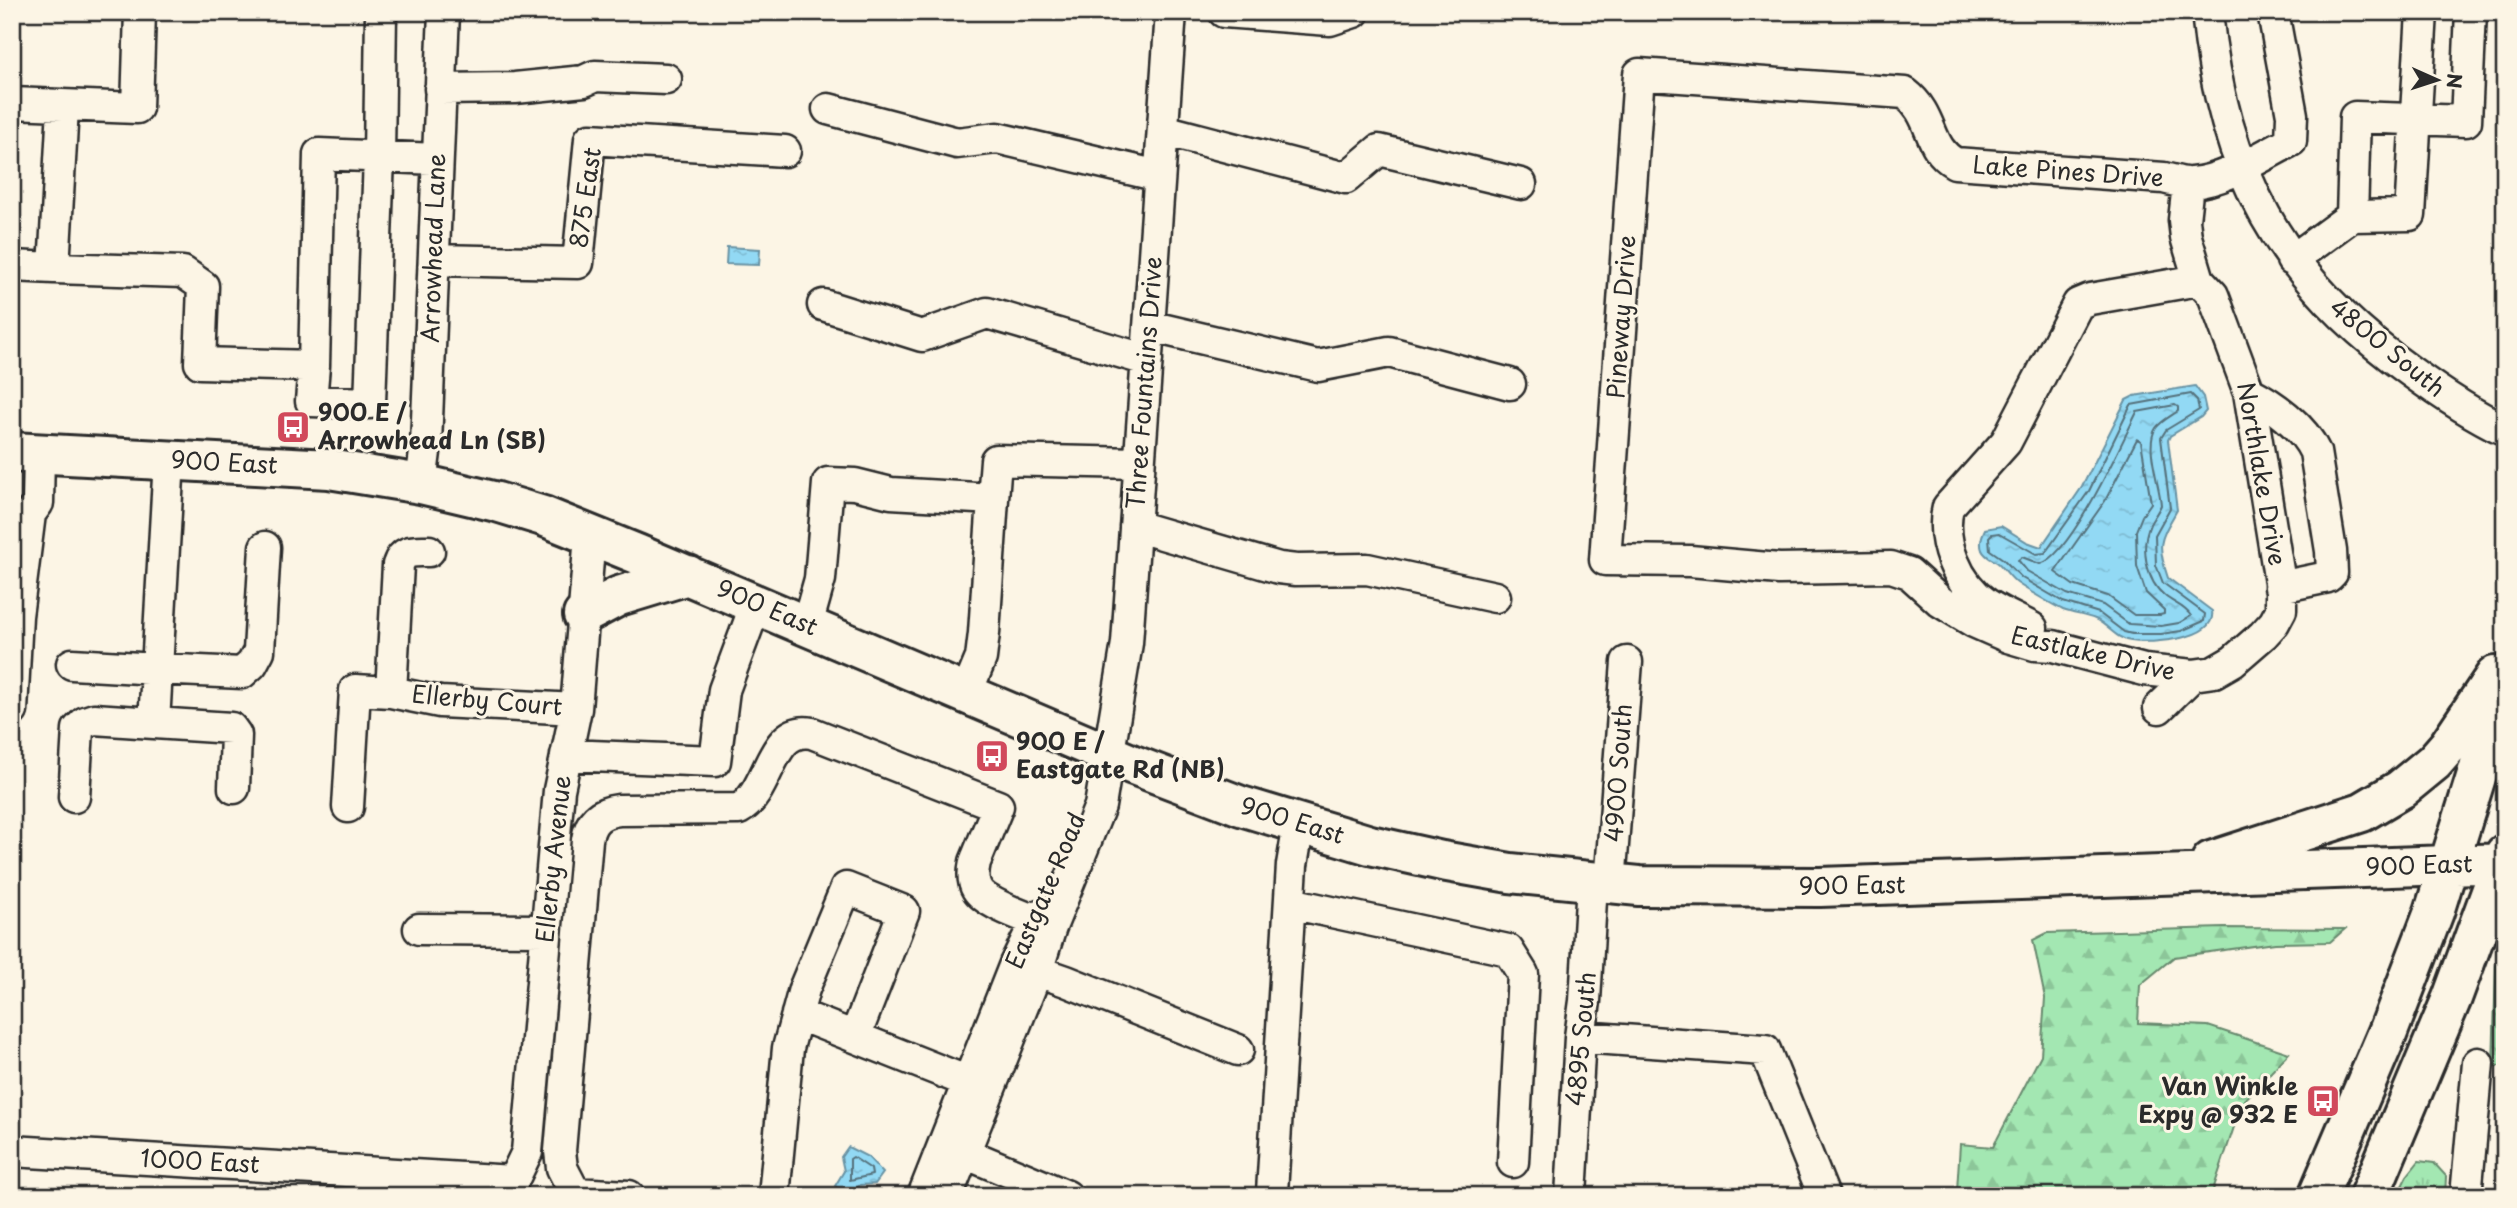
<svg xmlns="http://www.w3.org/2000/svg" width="2517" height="1208" font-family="'Playpen Sans',sans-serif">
  <defs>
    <pattern id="grass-tufts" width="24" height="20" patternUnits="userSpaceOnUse" patternTransform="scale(1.75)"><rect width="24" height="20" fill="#a3e7b2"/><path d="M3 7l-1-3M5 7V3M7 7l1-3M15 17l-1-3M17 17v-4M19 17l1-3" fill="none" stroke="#8cc699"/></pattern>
    <pattern id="forest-firs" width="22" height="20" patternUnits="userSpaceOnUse" patternTransform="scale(1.75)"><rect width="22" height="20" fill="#a3e7b2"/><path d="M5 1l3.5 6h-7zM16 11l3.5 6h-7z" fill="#8cc699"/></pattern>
    <pattern id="park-crowns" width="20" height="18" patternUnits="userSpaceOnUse" patternTransform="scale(1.75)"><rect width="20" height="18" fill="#a3e7b2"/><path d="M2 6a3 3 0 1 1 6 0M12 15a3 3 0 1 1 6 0" fill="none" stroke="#8cc699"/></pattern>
    <pattern id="water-ripples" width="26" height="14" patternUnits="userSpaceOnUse" patternTransform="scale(1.75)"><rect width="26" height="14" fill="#92d9f4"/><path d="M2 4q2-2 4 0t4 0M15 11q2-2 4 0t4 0" fill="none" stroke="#7ebad1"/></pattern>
  </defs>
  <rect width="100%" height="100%" fill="#fcf5e5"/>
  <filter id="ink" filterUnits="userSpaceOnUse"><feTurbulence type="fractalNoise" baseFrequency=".0143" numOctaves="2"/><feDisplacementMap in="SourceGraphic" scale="14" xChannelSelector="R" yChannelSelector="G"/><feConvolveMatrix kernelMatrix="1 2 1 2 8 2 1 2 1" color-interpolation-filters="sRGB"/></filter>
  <g filter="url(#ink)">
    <path fill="url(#grass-tufts)" stroke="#67896e" stroke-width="2" d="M2419,1161L2434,1163L2446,1176L2445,1196H2397L2407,1176Z"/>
    <path fill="url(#forest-firs)" stroke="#67896e" stroke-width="2" d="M2224,928L2345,929L2330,942L2275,943L2174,957L2140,985L2138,1023L2208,1026L2289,1053L2242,1103L2211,1196H1954L1957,1190L1960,1144L1993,1147L2041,1055L2045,998L2033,940L2047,933Z"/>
    <path fill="url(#park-crowns)" stroke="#67896e" stroke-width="2" d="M2505,949V1066H2493L2496,966Z"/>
    <path fill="url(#water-ripples)" stroke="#6993a4" stroke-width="2" d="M727,247L760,249L759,265L726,264Z
      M2195,386L2203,397L2206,411L2201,417L2170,436L2168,440L2177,510C2160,540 2156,543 2168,578L2212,611C2217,640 2151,644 2131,641C2116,639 2108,625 2095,619C2085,615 2074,614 2063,610C2055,606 2025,589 2017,583C2009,577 2005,569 1998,563C1992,559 1985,557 1982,550C1979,542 1982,535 1985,529L2001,526L2027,542L2041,547L2082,487L2126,400L2134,396Z
      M848,1147L868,1157L883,1173L875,1184L860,1185L850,1196H847L835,1186L844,1171L841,1157Z"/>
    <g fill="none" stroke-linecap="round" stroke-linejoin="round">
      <path stroke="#54717b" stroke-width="2" d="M2191,394L2197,400L2199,410L2166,430L2161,438L2170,508L2155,535L2156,565L2163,583L2205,614L2204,621L2181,631L2161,634H2132L2124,632L2099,613L2063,602L2022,578L2003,559L1990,550L1989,537L1992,534L1999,533L2036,554L2045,553L2089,491L2131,405Z
        M2175,405L2178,407V411C2171,416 2161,421 2156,428C2144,446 2160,485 2161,505C2158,512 2153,518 2150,524C2140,547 2146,581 2165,596C2173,603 2185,606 2191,616L2179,623L2161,626L2129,624L2103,605L2067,594L2027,571L2018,560L2022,557L2040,564C2070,558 2122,442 2137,412Z
        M2137,439L2141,441L2151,503L2142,516L2136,531L2137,566L2146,593L2164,610V614L2160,615H2134L2108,596L2073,585L2055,572L2105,501Z
        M853,1157L871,1169L872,1175L850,1180V1159Z"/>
      <g stroke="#2b2b2b" stroke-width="35">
        <path id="minor" d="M1224,12L1330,20L1354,12
          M2207,12C2222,170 2280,278 2410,371C2440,393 2471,414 2505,430
          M2422,12L2410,215L2352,216L2355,117L2466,121L2471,12
          M440,89L515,88L584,81L595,76L666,79
          M12,103L137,108L140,12
          M63,107L54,268L183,272L203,286L200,363L314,366L319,154L437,159
          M828,109L957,143L997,138L1159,176
          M1163,130L1346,178L1379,150L1521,184
          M2188,184L2184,220L2186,237L2199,280L2213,295L2249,392L2281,589V610L2274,623L2263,635L2233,661L2214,672L2193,675L2144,670L2053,646L2035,645L2008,637L1974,622L1941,602L1909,573L1891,567L1779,569L1690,561L1605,560L1639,74L1905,93C1935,116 1926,147 1955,163L2164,178C2173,180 2182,184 2191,183C2224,181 2262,156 2291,141L2292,115L2273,12
          M434,260L578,263L590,139L785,151
          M2292,260L2352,216
          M12,266L54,268
          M823,305L922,336L987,313L1147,360
          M1149,326L1318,366L1389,352L1510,384
          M314,366L311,401L370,403L379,157L381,12
          M2249,392C2274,405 2303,426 2315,452L2331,551L2332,573L2328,577L2280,587
          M169,460L157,669L242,673L252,664L259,651L265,547
          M421,484L426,444L444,12
          M993,499L996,460L1139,463
          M1135,526L1279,568L1296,570L1367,569L1495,597
          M807,625L820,579L828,483L855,484L891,493L993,499L984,633L981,658L966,694
          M2032,628C2017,620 2001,613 1987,604C1957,584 1940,542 1948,507L2006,442L2078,304L2090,299L2199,280
          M72,664L157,669L154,723L231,728L236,735L234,788
          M391,692L398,565C403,549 414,551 429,551
          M2159,708L2193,675
          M12,711L17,616L30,514L38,503L39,454
          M566,755L715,761L724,690L756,604
          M74,797L78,729L85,722L94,719L154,723
          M348,807L355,690L391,692L440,702L576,709
          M1610,884L1627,662
          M1290,903L1508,950L1523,974L1513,1162
          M419,929L547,930
          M1020,965L1066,981L1238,1050
          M797,1014L986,1089
          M1580,1037L1765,1050L1824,1196
          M948,1146L1067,1196
          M12,1151L513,1181L527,1152L559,790L576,709L590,535
          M1272,1192L1292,865L1299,824
          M575,1193L562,1168L560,1151L587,840C590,821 600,812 619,810L739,809C771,792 769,725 812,733L998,806L975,862C973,871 972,881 977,889C986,905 1033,919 1051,927
          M575,1193L629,1196
          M774,1196L788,1048L804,989L846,888L904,911L855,1037
          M923,1196L1015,964L1039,915
          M947,1196L1037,971L1051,927L1100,806L1127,643L1171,12
          M1571,1196L1580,1037L1585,1001L1592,883
          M2466,1196L2478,1063"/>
      </g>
      <g stroke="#2b2b2b" stroke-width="44">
        <path id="major" d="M12,452L329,469L421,484L497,502L543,516L637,554L1131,764L1241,806L1370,845L1442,861L1510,873L1639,886L1820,887L2505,863
          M583,615L619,596L688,575
          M2211,861L2362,812L2401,789L2434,762L2448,746L2495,676
          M2318,1196L2388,1032L2434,912L2505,684
          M2369,1196L2452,998L2505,854"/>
      </g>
      <use href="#minor" stroke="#fcf5e5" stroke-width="30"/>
      <use href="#major" stroke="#fcf5e5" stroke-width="38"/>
    </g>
  </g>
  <defs>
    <g id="bus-square" transform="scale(1.75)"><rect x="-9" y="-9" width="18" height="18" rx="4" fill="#d1495b" stroke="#fcf5e5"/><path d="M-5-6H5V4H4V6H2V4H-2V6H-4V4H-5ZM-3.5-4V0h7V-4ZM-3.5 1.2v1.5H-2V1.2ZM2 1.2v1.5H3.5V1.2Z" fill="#fff"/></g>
  </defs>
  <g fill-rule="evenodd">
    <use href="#bus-square" x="293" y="427"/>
    <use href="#bus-square" x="992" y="756"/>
    <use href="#bus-square" x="2323" y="1101"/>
  </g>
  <g text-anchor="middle" stroke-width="6" stroke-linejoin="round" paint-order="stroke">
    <g font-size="24" fill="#2b2b2b" stroke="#fcf5e5">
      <text transform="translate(2068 172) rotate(4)" y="8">Lake Pines Drive</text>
      <text transform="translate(586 198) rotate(-82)" y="8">875 East</text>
      <text transform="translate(434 248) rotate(-88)" y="8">Arrowhead Lane</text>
      <text transform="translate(1622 317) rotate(-86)" y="8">Pineway Drive</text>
      <text transform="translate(2387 348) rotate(39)" y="8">4800 South</text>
      <text transform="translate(1145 383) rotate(-86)" y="8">Three Fountains Drive</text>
      <text transform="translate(224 463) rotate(3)" y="8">900 East</text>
      <text transform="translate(2261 474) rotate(80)" y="8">Northlake Drive</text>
      <text transform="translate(767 608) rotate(23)" y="8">900 East</text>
      <text transform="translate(2093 654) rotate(13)" y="8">Eastlake Drive</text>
      <text transform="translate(487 701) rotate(5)" y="8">Ellerby Court</text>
      <text transform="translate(1619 773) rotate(-86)" y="8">4900 South</text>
      <text transform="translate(1292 821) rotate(17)" y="8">900 East</text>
      <text transform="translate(554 859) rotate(-84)" y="8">Ellerby Avenue</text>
      <text transform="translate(2419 866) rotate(-2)" y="8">900 East</text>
      <text transform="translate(1852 886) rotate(-1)" y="8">900 East</text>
      <text transform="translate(1046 891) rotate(-67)" y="8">Eastgate Road</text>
      <text transform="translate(1582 1039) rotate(-85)" y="8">4895 South</text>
      <text transform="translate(200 1162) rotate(3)" y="8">1000 East</text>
    </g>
    <g font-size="24" font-weight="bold" fill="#2b2b2b" stroke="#fcf5e5" text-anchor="start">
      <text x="318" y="421">900 E /<tspan x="318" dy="28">Arrowhead Ln (SB)</tspan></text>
      <text x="1016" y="750">900 E /<tspan x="1016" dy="28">Eastgate Rd (NB)</tspan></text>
      <text x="2298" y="1095" text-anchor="end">Van Winkle<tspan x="2298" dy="28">Expy @ 932 E</tspan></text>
    </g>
  </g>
  <rect width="2517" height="1208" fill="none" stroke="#fcf5e5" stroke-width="42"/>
  <rect x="21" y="21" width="2475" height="1166" fill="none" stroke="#2b2b2b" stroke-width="2.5" filter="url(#ink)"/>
  <g transform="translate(2437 80) rotate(93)" stroke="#fcf5e5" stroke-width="5" paint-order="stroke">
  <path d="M0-5L12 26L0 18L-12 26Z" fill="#2b2b2b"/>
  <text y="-10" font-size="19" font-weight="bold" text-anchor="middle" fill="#2b2b2b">N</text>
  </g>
</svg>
